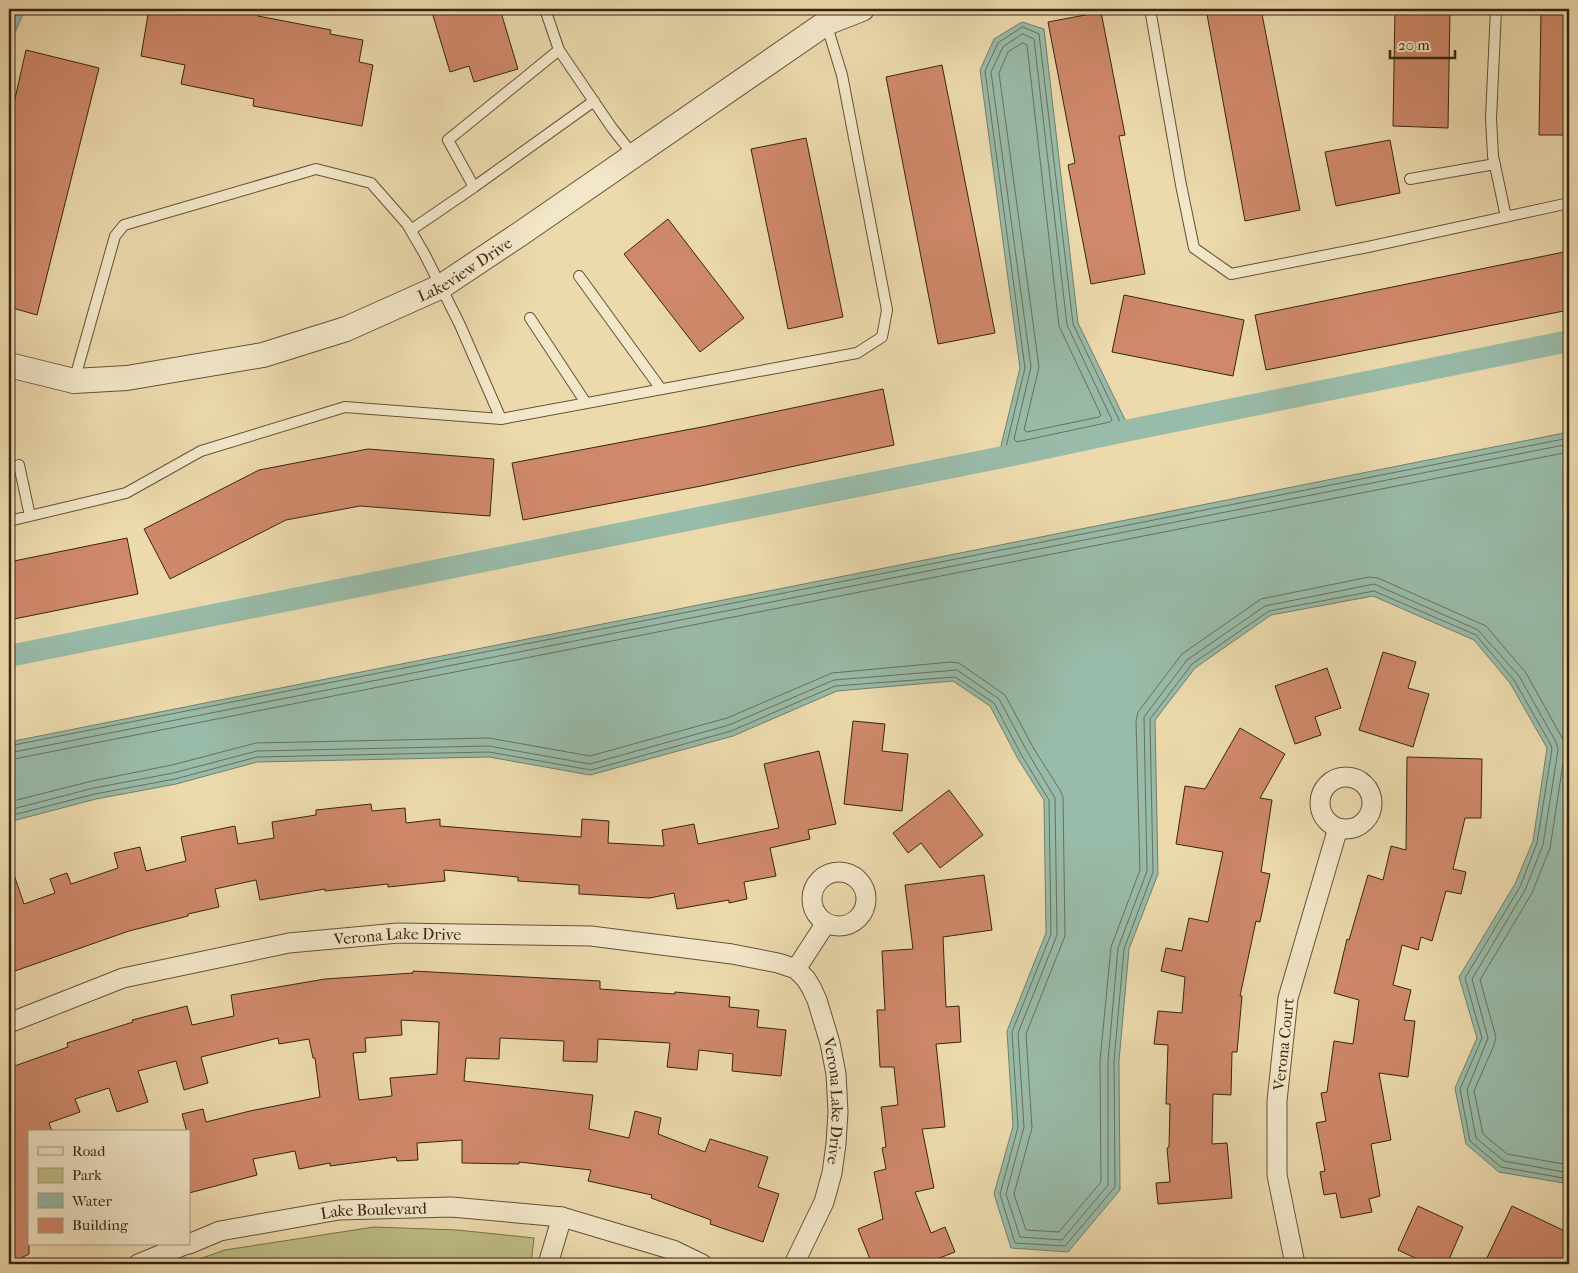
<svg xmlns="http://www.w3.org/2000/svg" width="1578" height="1273" font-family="'IM FELL French Canon',serif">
  <rect width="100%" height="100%" fill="#ecdaad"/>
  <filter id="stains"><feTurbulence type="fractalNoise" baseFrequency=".004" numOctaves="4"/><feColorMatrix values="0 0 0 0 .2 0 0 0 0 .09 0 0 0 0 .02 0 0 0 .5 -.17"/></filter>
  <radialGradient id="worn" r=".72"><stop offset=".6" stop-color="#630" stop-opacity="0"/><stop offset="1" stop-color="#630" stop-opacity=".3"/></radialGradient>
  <path fill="#bebe86" stroke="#7a724b" d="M374,1227L457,1230L534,1238L531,1264H185L225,1250Z"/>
  <path fill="#99bba9" stroke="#727f6c" d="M9,9H25L9,47Z
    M1022,22L1044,29L1078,323L1130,430L998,458L1020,368L980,70L994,39Z
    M1569,432V1184L1499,1172L1466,1144L1455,1088L1477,1038L1459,977L1515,884L1533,841L1547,748L1510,683L1474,640L1373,596L1271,615L1195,668L1155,720L1158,874L1129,949L1119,1061L1120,1190L1068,1252L1011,1248L994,1194L1013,1126L1007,1031L1046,933L1044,800L1018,759L990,706L953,681L837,691L733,736L590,775L489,757L257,762L176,784L96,799L9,822V742Z"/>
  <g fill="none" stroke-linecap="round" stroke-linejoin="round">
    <path stroke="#68705c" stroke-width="1" d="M1023,27L1039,34L1073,324L1121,424L1119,427L1008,450L1006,447L1025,368L985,71L998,43Z
      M1023,34L1034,39L1067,325L1112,420L1110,422L1017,442L1014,439L1031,367L991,72L1003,47Z
      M1023,43L1027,45L1059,326L1101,415L1099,417L1027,432L1024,430L1039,367L999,73L1008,52Z
      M9,746L1569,438
      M9,753L1569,444
      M9,760L1569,452
      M9,802L92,781L172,765L256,743L489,738L590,756L727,718L832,673L951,662L959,663L1005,695L1034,749L1060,790L1063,797L1065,936L1026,1034L1032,1128L1014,1194L1026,1230L1059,1232L1101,1182L1100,1061L1111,947L1140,870L1136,721L1138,712L1182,654L1261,599L1369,577L1378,578L1486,626L1526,673L1565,743V751L1550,848L1532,893L1480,980L1496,1037L1494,1045L1474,1091L1483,1134L1507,1154L1569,1165
      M9,810L94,788L173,773L257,751L489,746L590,764L729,725L834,680L957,670L999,699L1028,753L1055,798L1057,935L1018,1033L1024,1127L1006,1194L1020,1237L1062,1240L1108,1185V1061L1118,948L1147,871L1144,717L1187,660L1265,606L1374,584L1478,630L1519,676L1556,742L1558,750L1543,845L1525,890L1472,979L1488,1038L1467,1090L1476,1138L1504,1161L1569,1173
      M9,816L95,794L175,779L257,757L489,752L591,770L731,731L835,686L955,677L994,703L1022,756L1049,800L1051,934L1012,1032L1018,1127L1000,1194L1015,1243L1065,1246L1115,1187L1114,1061L1124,949L1153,872L1150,719L1192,664L1269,611L1374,591L1476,635L1514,680L1551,745L1552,749L1537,843L1520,887L1465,978L1482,1038L1460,1089L1470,1141L1501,1167L1569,1179"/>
    <path stroke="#99bba9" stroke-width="22" d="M9,656L998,458L1130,430L1569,341"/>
  </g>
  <path fill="#cf896a" stroke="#372510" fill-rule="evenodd" d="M149,9H260L258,16L331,30L330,34L363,40L359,62L373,65L362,126L253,106L254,99L181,84L185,65L141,56Z
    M431,9H500L518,69L474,82L469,66L450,72Z
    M1206,9H1261L1300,210L1245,221Z
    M1395,9H1450L1448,128L1393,126Z
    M1541,11L1569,12V135H1539Z
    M1101,12L1125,135L1119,136L1145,274L1091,284L1068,165L1075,163L1048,22Z
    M26,50L99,68L37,315L9,307V125Z
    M942,65L995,333L938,344L886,77Z
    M806,138L843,317L788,329L751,149Z
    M1390,140L1400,193L1336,206L1325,152Z
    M668,219L744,318L700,352L624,254Z
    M1569,251V310L1266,370L1255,315Z
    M1124,295L1244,320L1233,376L1112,352Z
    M883,389L894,445L701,486L523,520L512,463L707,426Z
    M368,449L494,459L490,516L360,506L286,520L170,579L144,529L259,470Z
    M127,538L138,594L9,620V562Z
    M1383,652L1416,662L1408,688L1429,694L1413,747L1359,730Z
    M1327,668L1341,708L1315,717L1321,735L1295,744L1275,686Z
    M853,721L885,724L882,751L908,754L902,811L844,804Z
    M1240,728L1285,754L1260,798L1272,800L1261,872L1270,874L1260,922L1256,921L1240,996H1242L1237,1052H1232L1231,1095L1213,1094L1212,1144L1227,1143L1232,1198L1158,1204L1156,1183L1170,1182L1167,1148L1169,1147L1170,1104H1166L1168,1045L1154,1044L1158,1011L1182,1013L1185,977L1161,971L1166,948L1182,951L1189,918L1208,922L1223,852L1176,844L1185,786L1205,789Z
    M819,751L836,824L808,830L810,839L770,848L776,876L744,882L747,899L729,903V900L677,909L674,893L650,898L579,894V885L518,881V877L444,870L445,881L388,887V884L325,891V889L260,900L256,880L215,889L219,907L188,914V916L129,931L12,972L9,962V870L12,869L24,904L55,893L50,879L67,873L71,884L118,868L114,853L140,847L146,871L186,861L181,837L235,826L238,844L274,838L272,822L316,815V810L371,804L372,811L405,808L406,823L440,819V826L514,832L581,837L582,819L609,821L608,843L664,846L662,830L694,824L698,844L779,828L764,764Z
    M1407,757L1482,759L1481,818H1465L1453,869L1466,872L1461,894L1446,891L1432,941L1421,937L1418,950L1402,945L1393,985L1411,990L1404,1020L1415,1021L1408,1077L1379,1073L1391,1140L1371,1144L1380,1196L1369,1199L1372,1212L1341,1218L1336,1193L1324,1195L1320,1172L1325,1171L1316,1123L1326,1121L1321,1093L1327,1092L1334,1041L1353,1044L1359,1000L1334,993L1347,939L1349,940L1368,875L1383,880L1391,846L1406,850Z
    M949,790L983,835L940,868L921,843L908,853L893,833Z
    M984,875L992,930L943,937L946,1007L959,1006L961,1042L936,1044L945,1127L922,1129L934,1188L915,1192L931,1233L945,1227L955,1252L924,1264H872L858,1229L883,1219L874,1172L886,1169L882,1148L886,1147L881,1107L898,1105L894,1067H880L877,1010H885L882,951L913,949L905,885Z
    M413,971L600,981V989L675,994V992L730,997L729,1007L759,1010L757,1027L786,1030L781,1076L732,1071L733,1054L699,1050L697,1070L667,1067L670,1043L598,1039L597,1062L563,1061L564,1041L500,1038L499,1059L466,1058L464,1081L593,1095L589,1129L629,1138L635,1111L661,1118L658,1134L705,1152L710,1139L768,1157L758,1187L779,1194L763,1242L710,1224L711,1220L651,1198L652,1195L588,1181L591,1170L519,1162V1164L462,1163V1140L417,1143L418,1160L397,1161L396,1157L330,1166V1163L299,1169L295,1151L253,1159L257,1175L189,1193V1132H187L182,1114L203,1109L206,1122L250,1111L320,1097L315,1058H313L309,1039L279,1044L278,1038L201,1057L208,1083L184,1090L176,1061L138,1071L148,1102L117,1112L109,1088L75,1099L80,1112L49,1123L52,1132H29V1254L9,1264V1068L68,1047L67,1043L133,1022L132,1020L187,1006L192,1025L234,1016L231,995L325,979L413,973ZM401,1020L439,1022L437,1074L390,1078L392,1096L359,1100L353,1053L366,1052L365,1038L402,1035Z
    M1418,1206L1463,1227L1447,1264H1428L1398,1250Z
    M1512,1206L1569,1233V1264H1484Z"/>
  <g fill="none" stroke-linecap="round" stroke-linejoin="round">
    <g stroke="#645237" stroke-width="12">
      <path id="service" d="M545,9L559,50L612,128L634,156
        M1150,9L1181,185L1194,248L1231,274L1368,247L1569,203
        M1496,9L1491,118L1493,156L1506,217
        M1410,179L1495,164
        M474,187L448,140L559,50
        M411,230L474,187L594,101
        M579,276L661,389
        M530,318L586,403
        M74,381L115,236L124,225L316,169L371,183L407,224L425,255L460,325L501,419
        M19,465L30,516
        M9,521L126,493L201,451L345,407L501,419L857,353L882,337L887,310L842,75L826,23L828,9"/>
    </g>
    <g stroke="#645237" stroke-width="21">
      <g id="minor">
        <circle cx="1346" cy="803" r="26"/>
        <circle cx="839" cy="899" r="27"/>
        <path d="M796,969L826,923"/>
        <path id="s1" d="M9,1023L123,978L289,943L398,933L591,936L732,954L778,963L796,969L806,979L812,989L817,1000L830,1043L836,1074L838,1112L836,1144L832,1173L824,1202L794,1264"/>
        <path id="s2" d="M189,1244L220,1231L339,1210L451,1207L562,1217L673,1250L702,1264"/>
        <path d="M138,1264L187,1244"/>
        <path d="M548,1264L562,1217"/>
        <path id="s3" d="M1295,1264L1277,1175V1101L1288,998L1338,828"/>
      </g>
    </g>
    <g stroke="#645237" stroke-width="26">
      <g id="tertiary">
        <path id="s4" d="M9,365L74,381L127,378L263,355L346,329L442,286L520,234L826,23L862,9"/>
      </g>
    </g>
    <use href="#service" stroke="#f3e7ca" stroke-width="10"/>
    <use href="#minor" stroke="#f3e7ca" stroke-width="19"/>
    <use href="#tertiary" stroke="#f3e7ca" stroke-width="24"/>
  </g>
  <g text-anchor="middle" stroke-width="4.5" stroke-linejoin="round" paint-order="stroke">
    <g font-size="16" fill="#372510" stroke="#f3e7ca">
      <text dy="6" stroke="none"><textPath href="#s4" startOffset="478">Lakeview Drive</textPath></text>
      <text dy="6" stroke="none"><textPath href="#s1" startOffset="401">Verona Lake Drive</textPath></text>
      <text dy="6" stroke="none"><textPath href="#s3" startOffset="222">Verona Court</textPath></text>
      <text dy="6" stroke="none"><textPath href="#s1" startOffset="944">Verona Lake Drive</textPath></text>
      <text dy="6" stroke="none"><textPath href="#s2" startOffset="189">Lake Boulevard</textPath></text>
    </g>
  </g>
  <rect width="1578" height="1273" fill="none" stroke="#ecdaad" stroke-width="30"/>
  <rect x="10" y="10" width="1558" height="1253" fill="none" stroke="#372510" stroke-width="2.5"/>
  <rect x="15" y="15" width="1548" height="1243" fill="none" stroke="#372510"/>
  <rect x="28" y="1130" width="162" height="115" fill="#f3e7ca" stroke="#a89980"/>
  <rect x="38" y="1147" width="25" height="8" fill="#f3e7ca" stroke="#a89980"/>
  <text x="72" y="1156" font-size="15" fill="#372510">Road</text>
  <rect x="38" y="1168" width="25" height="15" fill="#bebe86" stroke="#a89980"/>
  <text x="72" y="1180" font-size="15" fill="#372510">Park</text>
  <rect x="38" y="1193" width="25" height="15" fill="#99bba9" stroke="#a89980"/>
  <text x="72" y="1206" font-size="15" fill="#372510">Water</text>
  <rect x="38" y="1218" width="25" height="15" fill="#cf896a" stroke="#a89980"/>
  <text x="72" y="1230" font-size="15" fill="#372510">Building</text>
  <path d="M1390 50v8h65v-8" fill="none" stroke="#372510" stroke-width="2.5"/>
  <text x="1398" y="50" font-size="15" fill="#372510" stroke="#f3e7ca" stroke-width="4" paint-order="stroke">20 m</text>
  <rect width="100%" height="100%" filter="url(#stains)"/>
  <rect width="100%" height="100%" fill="url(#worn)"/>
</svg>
